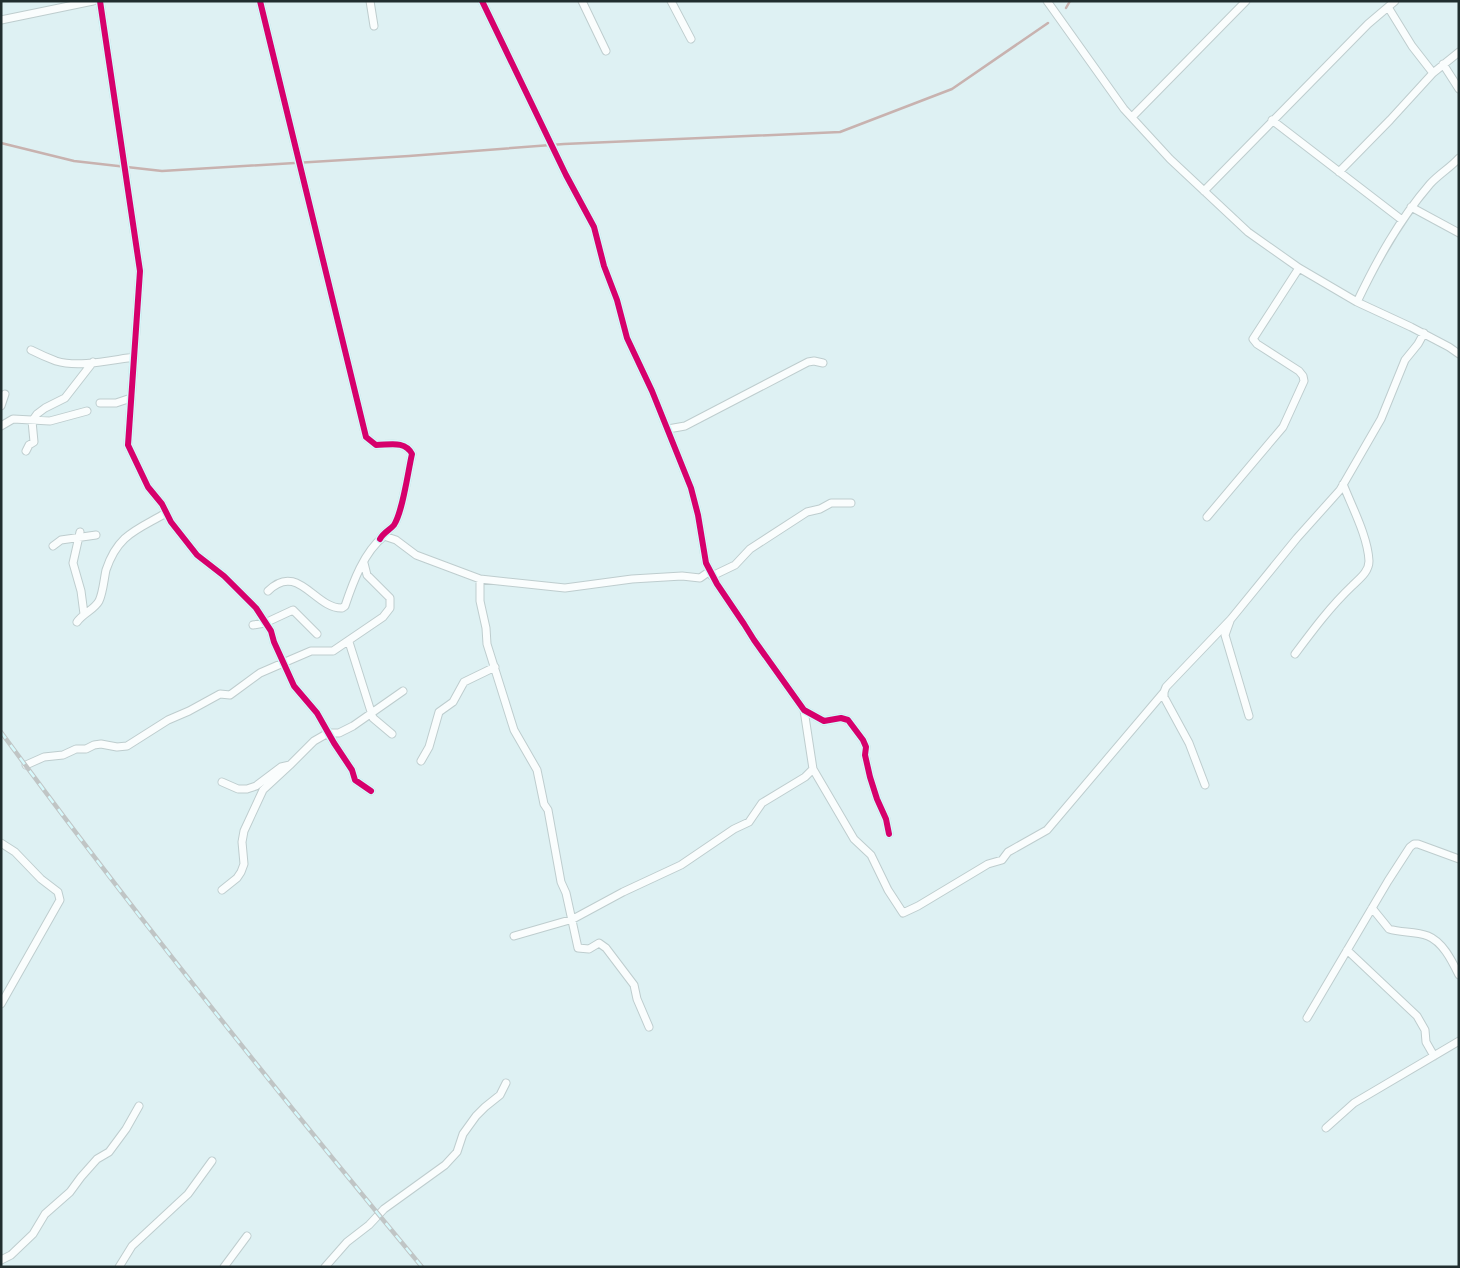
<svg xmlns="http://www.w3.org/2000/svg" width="1460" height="1268" font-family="'Sofia Sans Condensed',sans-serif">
  <rect width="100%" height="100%" fill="#def1f3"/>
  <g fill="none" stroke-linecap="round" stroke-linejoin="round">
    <path stroke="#c8b2af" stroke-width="2.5" d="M1066,8L1070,1
      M1,143L74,161L162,171L409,156L564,144L840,132L952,89L1048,23"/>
    <g stroke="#becdce" stroke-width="9">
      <path id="street" d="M100,1L140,271L128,445L148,487L162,504L171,522L197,555L224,576L256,608L271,631L274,642L294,686L317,713L334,743L352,770L355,780L371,791
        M260,1L366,437L376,445C389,445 405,440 412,454C408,471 403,511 394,525C390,530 384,532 380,539
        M370,1L374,26
        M482,1L566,175L594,227L604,266L617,300L627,338L652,391L691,488L698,515L706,563L717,584L744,624L754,640L804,710L824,721L841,718L848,720L863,740L866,747L865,755L870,777L877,799L886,819L889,834
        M582,1L606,51
        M671,1L691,39
        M1047,1L1124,109L1170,159L1248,232L1299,268L1357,302L1411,327L1449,347L1459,354
        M1388,7L1412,46L1433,73
        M1,20L93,1
        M1443,64L1459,89
        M1132,117L1246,1
        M1272,120L1402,220
        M1339,172L1390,120L1433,73L1459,52
        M1204,191L1368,24L1395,1
        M1411,207L1459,233
        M1357,302C1377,260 1399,220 1430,184C1439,174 1450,168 1459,158
        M31,350C39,354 48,358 56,361C79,368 111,360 134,357
        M100,403H116L131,398
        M1,406L5,394
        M1,426L13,419L50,421L87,411
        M668,429L685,426L808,362L814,361L823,363
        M26,451L29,445L34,442L32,421L37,414L45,408L65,398L93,362
        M1207,517L1283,427L1304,381L1303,376L1299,371L1257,344L1253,339L1299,268
        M80,532L73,563L81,591L84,614
        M53,546L61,540L96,535
        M712,576L735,565L750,549L807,512L820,509L831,503H851
        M480,579V601L486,628L487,644L514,730L537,770L544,804L548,810L561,882L566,893L578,948L589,949L599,943L606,948L634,985L637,999L649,1027
        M268,591C298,561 315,609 342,608L345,606C353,582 364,552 384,536L396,540L416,555L480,579L565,588L632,579L682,576L700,578L710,571
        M1230,621L1225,635L1249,716
        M77,622C83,613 94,610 99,601C103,593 104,579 106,570C118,534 137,530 166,513
        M253,625L265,623L293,610L317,634
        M349,642L373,718L392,734
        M1295,654C1313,630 1330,607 1352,586C1359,579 1369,572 1369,561C1368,537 1352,507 1343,484
        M421,761L429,747L439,712L453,702L464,682L495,667
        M26,765L44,757L63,755L76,749H86L94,745L101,744L117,747L127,746L168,720L189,711L220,694L230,695L260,673L290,660L311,651H333L383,617L390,608V598L367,575L364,563
        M813,769L854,839L871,855L888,890L903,913L918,906L988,864L1002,860L1008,852L1047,830L1164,692
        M222,782L238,789H247L256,786L281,767L290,765L314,741L328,733H339L353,726L403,691
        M1205,785L1189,743L1164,697V692L1166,687L1231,619L1297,538L1340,490L1381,419L1405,360L1418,344L1424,333
        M1,843L15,852L41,879L58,892L60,900L1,1004
        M222,890L237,878L241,872L244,864L242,842L244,831L263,790L290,765
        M1372,908L1389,929C1401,933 1415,931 1428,936C1443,942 1452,961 1459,975
        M514,936L573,919L623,892L681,865L734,829L749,822L762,803L805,777L813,769L804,710
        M1347,950L1417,1016L1425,1030L1426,1042L1434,1056
        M1307,1018L1388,881L1410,847L1414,844H1418L1459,859
        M1326,1128L1354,1103L1459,1041
        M1,1260L11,1255L33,1234L45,1214L70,1192L81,1177L97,1159L109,1152L126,1129L139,1106
        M119,1267L132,1246L188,1194L212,1161
        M224,1267L247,1236
        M325,1267L347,1242L369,1225L384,1209L445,1165L457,1152L463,1134L476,1116L485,1107L500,1095L506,1083"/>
    </g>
    <use href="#street" stroke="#fafdfd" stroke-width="7"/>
    <g stroke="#c0c5c5" stroke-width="4.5">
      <path id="rail" d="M1,732C135,915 277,1092 422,1267"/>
    </g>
    <use href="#rail" stroke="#d6f8fb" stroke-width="2.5" stroke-dasharray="8" stroke-linecap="butt"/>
    <g stroke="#d6f8fb" stroke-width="9">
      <path id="cycleway" d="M100,1L140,271L128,445L148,487L162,504L171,522L197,555L224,576L256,608L271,631L274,642L294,686L317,713L334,743L352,770L355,780L371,791
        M260,1L366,437L376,445C389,445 405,440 412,454C408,471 403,511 394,525C390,530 384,532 380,539
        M482,1L566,175L594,227L604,266L617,300L627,338L652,391L691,488L698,515L706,563L717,584L744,624L754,640L804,710L824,721L841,718L848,720L863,740L866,747L865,755L870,777L877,799L886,819L889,834"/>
    </g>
    <use href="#cycleway" stroke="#d6006c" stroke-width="6"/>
  </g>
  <rect width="1460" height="1268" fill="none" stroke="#212e2f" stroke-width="5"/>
</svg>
